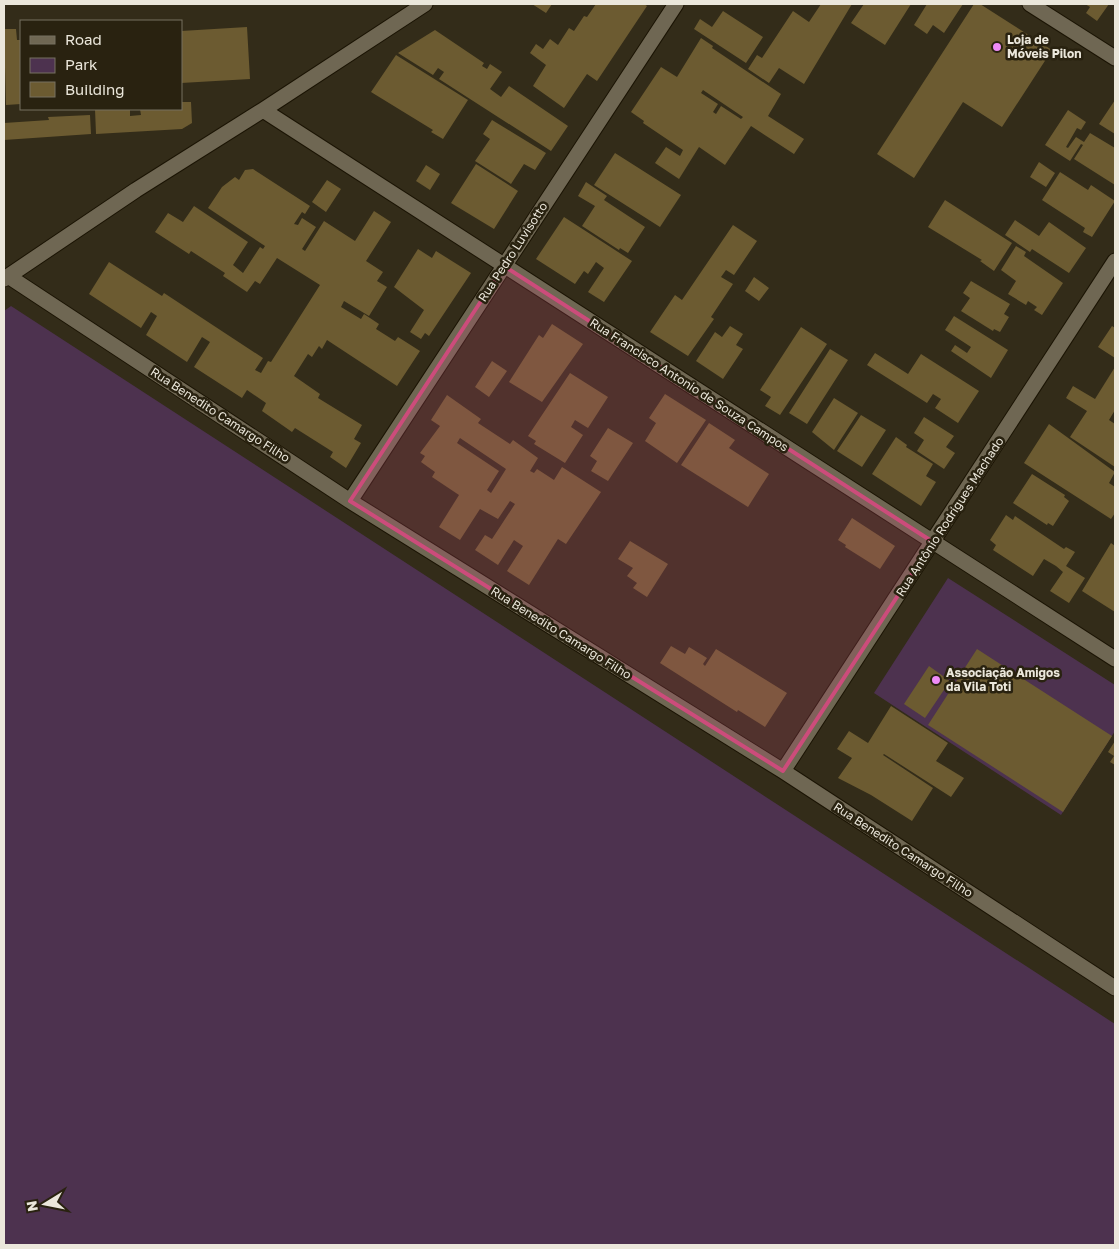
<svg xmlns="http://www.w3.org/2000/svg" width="1119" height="1249" font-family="'Golos Text',sans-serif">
  <rect width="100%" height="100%" fill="#332c19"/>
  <path fill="#4d324f" d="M11,306L1115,1024V1242L1113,1245H4V311Z
    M948,578L1115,685V731L1061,815L874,693Z"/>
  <path fill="#6c5b31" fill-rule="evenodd" d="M532,4H552L546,13Z
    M596,4H644L647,6L597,81L587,74L564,108L533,86L546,65L530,53L536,44L543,49L550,39L558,45L569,28L574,31L584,16L587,17Z
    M821,4H852L804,84L779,68L769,83L748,69L757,55L762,58L793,11L809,22Z
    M864,4H911L885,45L851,23Z
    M927,4H963L944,33L933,25L927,34L914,25Z
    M974,4H980L1052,50L1002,127L963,102L914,178L877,154Z
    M1085,4H1109L1097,21L1086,13L1090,7Z
    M723,11L763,37L746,63L694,29L700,19L712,27Z
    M247,27L250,79L181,83V31Z
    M4,29H16L17,40H21V104L6,105Z
    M435,30L484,63L482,66L487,69L490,64L502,72L490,89L501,97L509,86L568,126L551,151L439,79L444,72L438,68L433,75L398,53Z
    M701,38L713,46L712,48L781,94L768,116L804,139L794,154L751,126L725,165L699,147L679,179L655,163L666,147L680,156L683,150L643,123L644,121L631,112L661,67L677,77ZM703,90L743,117L741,119L721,106L716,114L713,112L718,104L701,93Z
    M396,55L468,100L443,139L431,132L433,130L371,92Z
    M1115,100V134L1099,124Z
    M181,102H191L192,123L182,129L96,134L95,109H130V116L141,115L140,109H181Z
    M1068,110L1086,122L1081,130L1077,128L1066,147L1068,148L1076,137L1084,142L1090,133L1115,148V185L1074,159L1083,145L1081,144L1070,161L1045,145Z
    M90,115L91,134L4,140V123L49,120L48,117Z
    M492,120L546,153L535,170L524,164L511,184L475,161L490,139L483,134Z
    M615,153L681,195L660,227L594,185Z
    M1039,162L1055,173L1046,187L1030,177Z
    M476,164L518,191L494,229L451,203Z
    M426,165L440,174L430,190L416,181Z
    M253,169L310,206L305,214L302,212L294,224L298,225L302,218L316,227L302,249L305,251L324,221L355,241L374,211L391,222L366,261L383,272L377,281L387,287L369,316L344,301L341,307L361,319L364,314L379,324L376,329L395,341L398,337L420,351L397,386L327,340L322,349L319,346L312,357L308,354L294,376L320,394L318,398L362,425L354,439L361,443L346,468L330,457L333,452L295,428L292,432L262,411L266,403L247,390L242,398L194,367L210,342L202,337L187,362L146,335L157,316L151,312L141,328L89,294L109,262L162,296L164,293L263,358L255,370L261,373L268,361L271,362L320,285L277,258L260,284L255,281L247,292L223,276L225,273L191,251L189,254L155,232L168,213L183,222L194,206L248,242L233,265L243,273L260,247L263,249L265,246L208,208L222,187L235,177L239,180L245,170Z
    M1060,172L1088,190L1091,185L1115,201L1092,237L1083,232L1085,228L1042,200Z
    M327,180L341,189L326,212L312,202Z
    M586,182L607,196L604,200L645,227L628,253L620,248L619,250L582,226L595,206L578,196Z
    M945,200L1012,243L994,271L980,261L982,260L928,227Z
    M564,217L632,261L604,302L588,292L604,268L596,262L588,274L584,271L575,284L536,259Z
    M1015,220L1039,236L1049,222L1086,248L1069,273L1032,249L1030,252L1005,235Z
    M733,225L757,241L734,275L726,270L721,277L733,284L711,317L714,319L688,356L650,332L675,295L682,300Z
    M1016,246L1026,252L1024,256L1063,283L1042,315L1034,310L1037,307L1028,301L1026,305L1008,294L1016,281L1001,270Z
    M418,249L432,258L436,251L471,273L429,336L425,333L421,339L410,332L424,310L394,287Z
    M754,277L769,288L759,301L745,291Z
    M971,281L1010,304L1004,314L1009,317L1000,332L994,329L993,331L961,311L970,298L963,293Z
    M954,316L1008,350L991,378L951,351L955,345L967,353L971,347L945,330Z
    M552,324L583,344L542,402L509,382L539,335L543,338Z
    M730,326L743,334L736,345L743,349L723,379L696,361L715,332L722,337Z
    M1112,326L1115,328V358L1098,347Z
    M801,327L827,344L780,415L765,406L771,397L760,390Z
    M830,349L848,360L807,424L789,413Z
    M875,353L908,374L921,354L979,391L958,423L935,408L941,399L933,394L927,403L867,365Z
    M492,361L507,371L489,397L475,387Z
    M1115,367V410L1109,420L1115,424V467L1070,437L1087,411L1066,398L1073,386L1095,399Z
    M570,373L608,397L588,428L575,420L571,427L583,435L565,463L534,444L536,441L528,436Z
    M665,394L706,420L677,463L645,441L656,423L649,418Z
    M447,395L481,419L478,423L510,444L513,440L538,458L530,471L534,473L537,469L554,480L562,467L601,492L566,544L558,539L529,585L507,571L523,546L514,540L498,565L475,550L485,535L492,539L515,504L510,501L498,519L480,509L460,540L439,527L459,495L432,477L435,472L421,462L425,456L420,453L440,426L431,420ZM460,438L506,469L491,493L487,490L499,471L457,443Z
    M834,398L858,413L834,450L812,432Z
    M861,415L886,430L862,467L837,451Z
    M924,417L954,436L946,447L955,453L944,469L917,451L924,440L914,433Z
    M709,423L735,440L729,448L769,474L748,507L681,465Z
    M1049,424L1115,472L1109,483L1115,487V513L1111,519L1024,463Z
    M608,428L633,443L608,481L591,471L597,461L590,456Z
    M896,437L907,445L906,447L933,464L926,476L936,482L921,506L872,474Z
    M1032,474L1065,495L1064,497L1069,501L1053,526L1048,523L1047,525L1013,503Z
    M1006,515L1013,520L1015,516L1064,549L1066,547L1075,552L1066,566L1085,578L1069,603L1050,591L1063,572L1056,566L1044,559L1033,576L993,550L996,545L990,540Z
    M852,518L895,546L880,569L845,547L846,545L838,540Z
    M630,541L668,564L647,597L633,588L637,583L627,576L633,568L618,559Z
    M1111,543L1115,546V612L1082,591Z
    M671,646L685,654L689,647L707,658L703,664L705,666L716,649L787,693L765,727L738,710L737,712L660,663Z
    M977,649L1112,736L1063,812L928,725Z
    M929,666L950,681L925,718L904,704Z
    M891,706L948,743L936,761L964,778L951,797L884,754L883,755L933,788L912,821L871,795L838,778L852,758L837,749L849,731L868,743Z
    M1115,741V765L1110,762L1114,756L1108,752Z"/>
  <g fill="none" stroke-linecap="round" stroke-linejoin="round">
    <g stroke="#1b1404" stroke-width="17">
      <path id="minor" d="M1030,4L1115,58
        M263,110L1115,659
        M8,276L350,501L783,771L1115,988
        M4,279L136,190L263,110L425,4
        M350,501L676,4
        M783,771L1115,261"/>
    </g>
    <use href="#minor" stroke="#6f6753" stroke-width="15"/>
  </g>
  <path fill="#cc4c7b" fill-opacity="0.2" stroke="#cc4c7b" stroke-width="4" stroke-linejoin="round" d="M504,266L933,542L783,771L350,501Z"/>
  <g fill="#ef8bf7" stroke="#292210" stroke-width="2">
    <circle cx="997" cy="47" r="5"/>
    <circle cx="936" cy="680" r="5"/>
  </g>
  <g text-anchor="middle" stroke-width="5" stroke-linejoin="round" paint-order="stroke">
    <g font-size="12" font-weight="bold" fill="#ebe7db" stroke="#292210" text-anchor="start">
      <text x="1007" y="44">Loja de<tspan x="1007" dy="14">Móveis Pilon</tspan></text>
      <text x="946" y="677">Associação Amigos<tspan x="946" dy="14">da Vila Toti</tspan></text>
    </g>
    <g font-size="12" fill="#ebe7db" stroke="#292210">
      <text transform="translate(513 252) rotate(-57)" y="4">Rua Pedro Luvisotto</text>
      <text transform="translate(689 385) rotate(33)" y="4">Rua Francisco Antonio de Souza Campos</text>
      <text transform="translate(220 415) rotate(33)" y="4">Rua Benedito Camargo Filho</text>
      <text transform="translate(950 517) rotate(-57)" y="4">Rua Antônio Rodrigues Machado</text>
      <text transform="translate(561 633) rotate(32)" y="4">Rua Benedito Camargo Filho</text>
      <text transform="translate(903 850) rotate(33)" y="4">Rua Benedito Camargo Filho</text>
    </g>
  </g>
  <rect width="1119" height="1249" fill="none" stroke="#ebe7db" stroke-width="10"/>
  <rect x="20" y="20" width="162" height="90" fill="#292210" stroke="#777161"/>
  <rect x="30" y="36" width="25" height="8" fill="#6f6753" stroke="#777161"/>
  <text x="65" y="45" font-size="15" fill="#ebe7db">Road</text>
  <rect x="30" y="58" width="25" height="15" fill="#4d324f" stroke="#777161"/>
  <text x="65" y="70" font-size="15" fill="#ebe7db">Park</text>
  <rect x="30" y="82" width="25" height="15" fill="#6c5b31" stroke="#777161"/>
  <text x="65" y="95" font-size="15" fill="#ebe7db">Building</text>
  <g transform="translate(45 1204) rotate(260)" stroke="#292210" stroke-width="4" paint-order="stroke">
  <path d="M0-4L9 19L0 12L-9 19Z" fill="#ebe7db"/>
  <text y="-8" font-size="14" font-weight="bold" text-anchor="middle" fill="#ebe7db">N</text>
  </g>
</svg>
